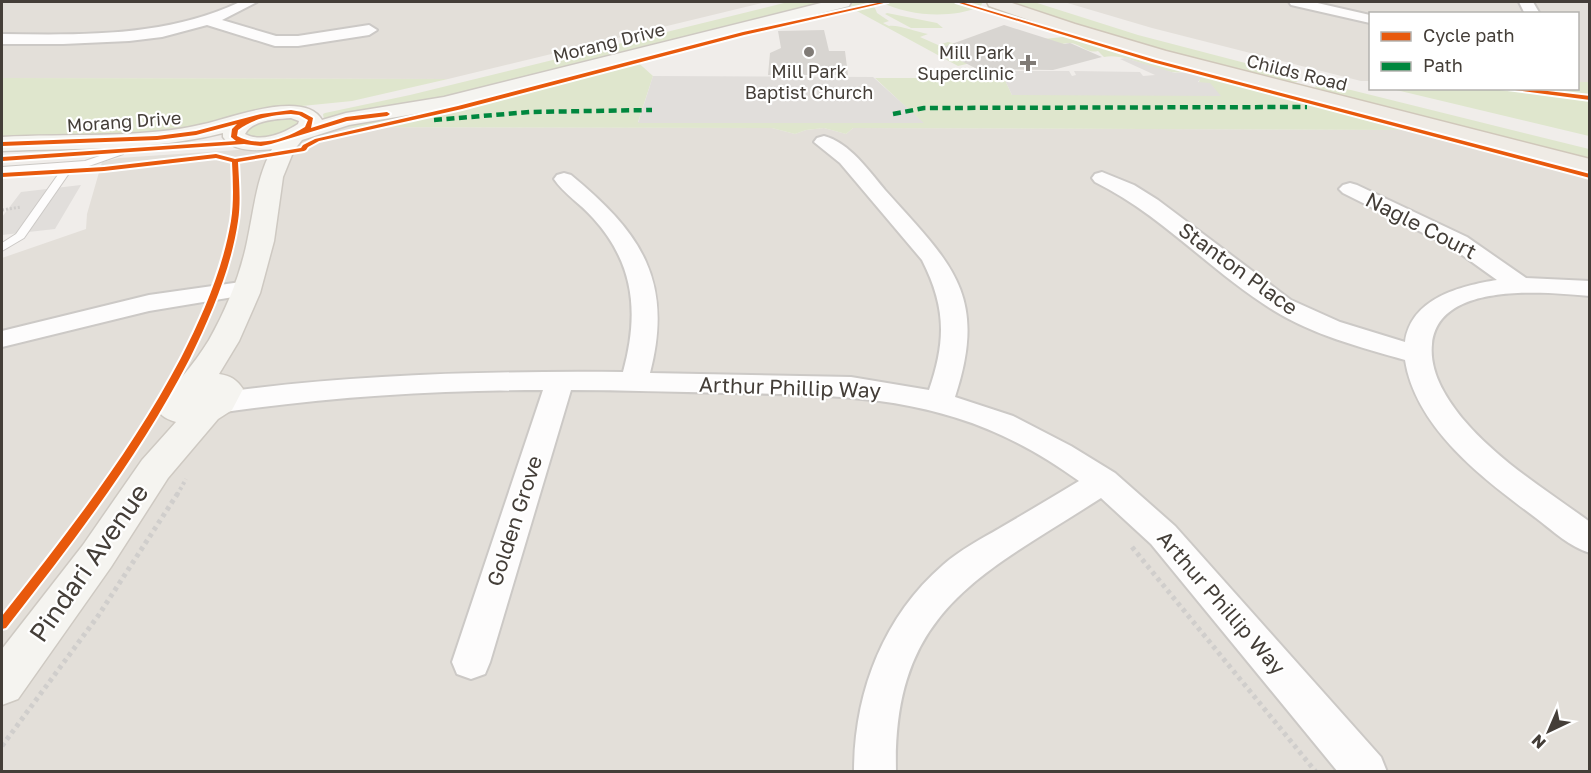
<svg xmlns="http://www.w3.org/2000/svg" width="1591" height="773" font-family="'Golos Text',sans-serif">
  <rect width="100%" height="100%" fill="#f0edea"/>
  <path fill="#e3dfd9" d="M2,2H766L448,79L2,78Z
    M1064,2H1589V82H1578V14H1370V81H1361L1152,28Z
    M331,127L772,128L795,134L806,130L824,128L846,134L853,128L1412,130L1589,177V771L2,772V258L86,229L87,214L102,162L119,158L268,148Z"/>
  <path fill="#dfe6cd" d="M788,2H832L440,101L324,120L323,114L325,113L410,95Z
    M855,2H862L875,8L877,13L889,21L883,23L889,26C896,24 918,32 928,34L920,37L938,45L948,42L957,44L937,50L969,62L1044,39L1081,35L1187,67L1189,70C1167,81 1129,51 1104,57L1098,51C1087,54 1081,44 1070,43C1061,42 1052,50 1042,46L958,66L844,4Z
    M880,2H983L980,7C949,19 910,16 880,2Z
    M1002,2H1034L1138,35L1280,72L1298,82L1277,83L1050,19Z
    M996,5L1065,30H1042L999,17L993,13Z
    M887,13L937,23L943,28H911L885,14Z
    M633,58L653,76L638,122L923,123L875,78H977L969,72H977L985,78H1004L1012,95L1199,83L1200,76L1213,73L1289,93L1284,97L1412,130L853,128L846,134L824,128L806,130L795,134L772,128L331,127Z
    M2,78L448,79L352,101L282,108L220,124L148,133L2,139Z
    M1578,82H1589V136L1392,89L1578,88Z
    M1324,85L1351,90L1589,149V163L1315,88L1316,86Z
    M287,117L300,122L299,126C285,134 261,145 246,133L247,130L255,123Z"/>
  <path fill="#e1dedb" d="M1125,58L1175,73L1187,72L1202,76L1198,82L1210,83L1221,96L1012,95L1004,78H1016L1013,71H1069L1072,76L1076,75L1074,71L1140,72L1143,76L1155,75L1120,59Z
    M653,76L873,77L924,123H638Z
    M81,185L55,229L2,235V217L21,192Z"/>
  <path fill="#d8d5d1" d="M1004,25L1064,44L1070,43L1102,57L1053,70L977,69L938,49Z
    M824,30L829,51H845L848,75H768L770,53L781,48L778,31Z"/>
  <g fill="none" stroke-linecap="round" stroke-linejoin="round">
    <g stroke="#ccc9c6" stroke-width="2">
      <path id="lane" d="M120,149L123,150V154L89,166L72,169L24,238L2,251V243L16,234L62,169L2,173V167L85,161Z"/>
    </g>
    <g stroke="#ccc9c6" stroke-width="4">
      <path id="street" d="M240,2H257L222,20L276,36H298L369,25L377,30L369,35L298,46H275L207,25L162,37L129,41L63,44H2V34C83,35 166,37 240,2Z
        M1289,2H1313L1370,15V23L1291,5Z
        M1519,2H1533L1540,14H1525Z
        M824,136C850,143 869,171 885,190C950,263 989,293 955,397L1013,416L1071,446L1115,473L1175,526L1381,757L1387,772H1338L1151,544L1101,498C982,575 892,609 896,772H854C854,693 883,617 943,565C960,550 981,539 1000,528C1027,512 1053,497 1079,481C964,397 863,395 727,393C675,392 623,390 571,390L490,662L485,674L471,679L457,674L452,662L543,390C434,390 326,397 218,413L208,410L203,403L208,396L218,393C353,374 487,371 623,372C639,314 635,264 593,218C581,204 564,194 554,179L557,175L564,173L571,175C640,232 674,280 650,373L851,377L929,390C946,341 946,307 922,260L840,163L814,142L817,138Z
        M1102,172L1134,185L1158,200L1291,300L1340,322L1405,342C1411,298 1460,286 1497,280L1451,247L1343,193L1339,189L1343,185L1350,183L1357,185L1467,237L1526,278L1590,281V296C1545,292 1438,281 1432,344C1429,372 1446,398 1462,418C1497,460 1546,490 1590,522V553C1570,547 1553,531 1536,518C1484,479 1416,429 1405,360C1360,347 1313,335 1273,310C1210,271 1162,215 1095,182L1092,178L1095,174Z
        M248,281L257,283L260,288L257,293L149,311L2,347V331L149,295Z"/>
    </g>
    <g stroke="#cec9c2" stroke-width="3">
      <path id="secondary" d="M825,2H851L849,6L444,109L349,125L302,140L294,150L283,177L274,241L260,293L239,341L219,374C231,376 236,379 243,389L232,410L218,419L168,478L111,567L18,699L2,705V649L83,545L142,460L176,422C139,411 170,391 182,377C192,365 201,353 209,340C226,310 240,276 247,242C254,210 256,179 272,149C256,151 233,152 223,137V133C152,151 76,148 2,151V137C65,133 144,139 204,124C230,118 305,89 322,120L346,113L444,97ZM291,118L299,121L298,124C284,133 262,143 245,134C252,120 277,119 291,118Z"/>
    </g>
    <g stroke="#d0c7ba" stroke-width="3">
      <path id="primary" d="M987,2H1009L1075,24L1166,51L1590,159V173L1152,59L1063,32L989,6Z"/>
    </g>
    <path stroke="#d0cecc" stroke-width="3" stroke-dasharray="2 2" stroke-linecap="butt" d="M2,210L21,207"/>
    <path stroke="#d0cecc" stroke-width="4" stroke-dasharray="3 3" stroke-linecap="butt" d="M177,495L186,479"/>
    <path stroke="#d0cecc" stroke-width="5" stroke-dasharray="4 4" stroke-linecap="butt" d="M1132,547L1316,772
      M2,746L98,616L178,493"/>
    <use href="#lane" fill="#fdfcfc" fill-rule="evenodd"/>
    <use href="#street" fill="#fdfcfc" fill-rule="evenodd"/>
    <use href="#secondary" fill="#f5f4f0" fill-rule="evenodd"/>
    <use href="#primary" fill="#efebe5" fill-rule="evenodd"/>
    <path stroke="#00873e" stroke-width="4.5" stroke-dasharray="8 4.5" stroke-linecap="butt" d="M893,114L924,108L1307,107
      M434,120L530,112L652,110"/>
    <g stroke="#fff" stroke-width="4">
      <path id="cycleway" d="M882,2H888L744,35L462,109L319,141L308,147L306,150L304,151L238,162C239,182 241,202 238,221C231,269 211,315 190,358C140,455 73,542 6,628L2,629V616C67,534 132,451 181,358C203,315 223,269 231,221C234,202 233,182 232,162L216,158L104,171L2,177V173L104,167L216,154L235,159L301,148L303,145L315,139L458,106L743,32Z
        M956,2H961L1156,60L1590,174V178L1152,62Z
        M1500,88H1521L1590,96V100Z
        M291,110L302,112L313,118L311,128L346,117L387,112L390,114L387,116L347,121L271,144L261,146L244,144L2,161V157L236,141L231,137L232,129L237,124L196,135L157,140L2,146V142L157,136L196,131L261,114ZM291,114L299,115L308,120L305,127C285,139 259,148 237,136L238,130C254,118 272,115 291,114Z"/>
    </g>
    <use href="#cycleway" fill="#e8590c" fill-rule="evenodd"/>
  </g>
  <g fill="#807b76" stroke="#fff" stroke-width="2">
    <circle cx="809" cy="52" r="6"/>
    <path d="M1025 54h6v6h6v6h-6v6h-6v-6h-6v-6h6z"/>
  </g>
  <g text-anchor="middle" stroke-width="4.5" stroke-linejoin="round" paint-order="stroke">
    <g font-size="18" fill="#443e38" stroke="#fff">
      <text transform="translate(609 43) rotate(-14)" y="6">Morang Drive</text>
      <text transform="translate(1297 73) rotate(14)" y="6">Childs Road</text>
      <text transform="translate(124 122) rotate(-4)" y="6">Morang Drive</text>
    </g>
    <g font-size="18" fill="#443e38" stroke="#fff" text-anchor="end">
      <text x="1014" y="59">Mill Park<tspan x="1014" dy="21">Superclinic</tspan></text>
      <text x="809" y="78" text-anchor="middle">Mill Park<tspan x="809" dy="21">Baptist Church</tspan></text>
    </g>
    <g font-size="21" fill="#443e38" stroke="#fff">
      <text transform="translate(1421 226) rotate(27)" y="7">Nagle Court</text>
      <text transform="translate(1238 269) rotate(36)" y="7">Stanton Place</text>
      <text transform="translate(790 388) rotate(2)" y="7">Arthur Phillip Way</text>
      <text transform="translate(515 521) rotate(-72)" y="7">Golden Grove</text>
      <text transform="translate(1221 603) rotate(49)" y="7">Arthur Phillip Way</text>
    </g>
    <g font-size="26" fill="#443e38" stroke="#fff">
      <text transform="translate(89 563) rotate(-55)" y="9">Pindari Avenue</text>
    </g>
  </g>
  <rect width="1591" height="773" fill="none" stroke="#443e38" stroke-width="6"/>
  <rect x="1369" y="12" width="210" height="78" fill="#ffffff" stroke="#b4b2af" stroke-width="1.5"/>
  <rect x="1381" y="32" width="30" height="9" fill="#e8590c" stroke="#b4b2af" stroke-width="1.5"/>
  <text x="1423" y="42" font-size="18" fill="#443e38">Cycle path</text>
  <rect x="1381" y="62" width="30" height="9" fill="#00873e" stroke="#b4b2af" stroke-width="1.5"/>
  <text x="1423" y="72" font-size="18" fill="#443e38">Path</text>
  <g transform="translate(1549 731) rotate(224)" stroke="#ffffff" stroke-width="4.5" paint-order="stroke">
  <path d="M0-4.5L10 22L0 15L-10 22Z" fill="#443e38"/>
  <text y="-9" font-size="16" font-weight="bold" text-anchor="middle" fill="#443e38">N</text>
  </g>
</svg>
